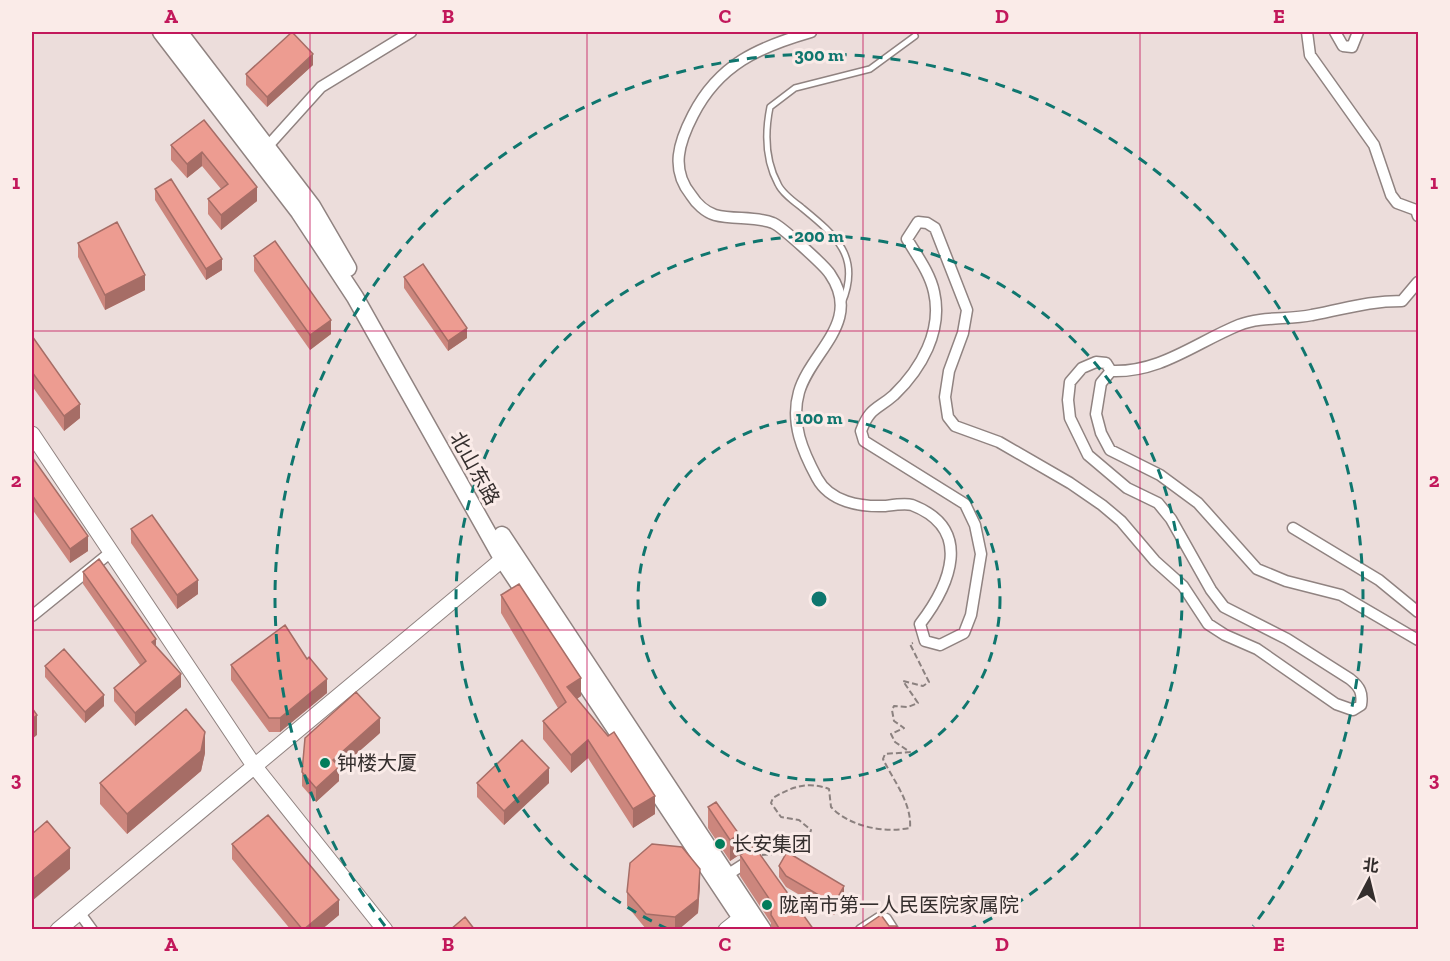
<svg xmlns="http://www.w3.org/2000/svg" width="1450" height="961" font-family="'Zilla Slab','Noto Sans SC',serif">
  <rect width="100%" height="100%" fill="#ecdddb"/>
  <g fill="none" stroke-linecap="round" stroke-linejoin="round">
    <g stroke="#908381" stroke-width="8">
      <path id="lane" d="M842,303C862,256 835,235 801,207C793,201 782,193 778,184C765,160 765,132 770,107L795,88L870,69L915,36"/>
    </g>
    <g stroke="#908381" stroke-width="13">
      <path id="street" d="M811,32C759,47 719,64 693,115C679,142 670,169 691,195C696,203 705,212 715,215C733,220 756,216 773,223C781,226 825,266 830,274C863,322 811,351 799,392C790,423 803,452 817,478C830,502 860,507 885,506C893,505 905,503 912,505C974,529 950,585 920,624L925,641L940,645L964,633L971,615L981,554L975,525L965,504L864,441L861,431C870,407 877,410 894,395C921,369 943,331 934,292C930,273 917,256 907,239L918,222L927,223L935,228L967,310L963,333L949,371L945,397L948,417L955,426L999,442L1070,483L1102,505L1121,521L1155,561L1183,586L1208,624L1225,635L1257,649L1336,704L1353,710L1361,705C1363,693 1360,687 1350,679L1287,639L1224,607L1211,590L1171,519L1158,503L1127,488L1088,455L1070,418L1068,400L1070,382L1082,368L1096,362L1106,363L1111,371L1101,383L1096,414L1101,433L1110,450L1160,475L1198,503L1257,569L1286,581L1341,595L1418,640
        M1307,32L1310,55L1374,145L1391,195L1397,203L1416,210L1418,216
        M1335,32L1343,46L1352,47L1358,32
        M267,147L321,87L411,32
        M1111,371C1160,373 1195,343 1239,325C1262,316 1288,320 1312,315C1346,309 1366,301 1402,301L1418,282
        M1293,528L1379,580L1418,612
        M32,616L111,552
        M727,875L752,859
        M79,912L92,930
        M861,930L881,917L886,919L893,930"/>
    </g>
    <g stroke="#908381" stroke-width="17">
      <path id="secondary" d="M32,434L255,767L385,930
        M58,930L510,553
        M726,930L750,911"/>
    </g>
    <g stroke="#908381" stroke-width="19">
      <path id="primary" d="M161,32L299,212L355,297L503,560L749,930
        M179,32L312,206L348,268
        M502,535L763,930"/>
    </g>
    <path stroke="#8b817f" stroke-width="2" stroke-dasharray="6 3" stroke-linecap="butt" d="M762,855L784,853V843L787,837H809L811,830L799,820L781,817L771,803L773,798C791,787 808,781 829,789L831,807C850,827 884,833 910,828C912,803 893,780 883,759L885,754L910,752L895,742L891,734L904,728L894,721L892,710L894,706L908,707L918,703L903,681L923,686L929,682L910,644L913,643"/>
    <use href="#lane" stroke="#fff" stroke-width="5"/>
    <use href="#street" stroke="#fff" stroke-width="10"/>
    <use href="#secondary" stroke="#fff" stroke-width="15"/>
    <use href="#primary" stroke="#fff" stroke-width="16"/>
  </g>
  <path fill="#cc867d" d="M313,65L267,107L246,85V74Z
    M204,120L257,201L221,230L208,214V199L221,189L202,166L187,178L171,160V145Z
    M155,189L222,270L206,280L155,200Z
    M78,243L145,290L105,310L78,257Z
    M254,256L331,334L310,350L254,271Z
    M404,277L467,338L448,351L404,288Z
    M32,336L80,418L64,431L32,386Z
    M32,457L88,551L70,563L32,509Z
    M131,529L198,594L177,609L131,543Z
    M83,572L156,646L181,687L135,726L114,701V688L140,665L83,584Z
    M501,595L581,696L577,699L655,814L633,828L588,758L571,773L543,739V721L558,708L501,613Z
    M231,665L327,693L280,732H269L231,680Z
    M45,666L104,706L85,723L45,677Z
    M380,733L339,769V781L316,802L302,786V772Z
    M205,753L201,771L127,834L100,804V783Z
    M477,783H549L504,825L477,797Z
    M716,802L739,855L730,861L708,828V807Z
    M232,844L339,915L321,930H291L232,859Z
    M740,855L814,930H771V923L740,876Z
    M779,866L844,897L834,915L786,887L779,877Z
    M700,884L698,913L678,930L646,929L627,906V892Z"/>
  <path fill="#a66d66" d="M313,54V65L267,107V97Z
    M202,152V166L187,178V164Z
    M257,187V201L221,230V215Z
    M222,259V270L206,280V269Z
    M145,275V290L105,310V295Z
    M331,320V334L310,350V335Z
    M467,328V338L448,351V341Z
    M80,404V418L64,431V416Z
    M88,536V551L70,563V549Z
    M198,580V594L177,609V595Z
    M156,639V651L152,642Z
    M181,674V687L135,726V713Z
    M581,678V696L567,705V687Z
    M327,679V693L280,732V718Z
    M104,695V706L85,723V712Z
    M37,715V735L32,739V719Z
    M380,718V733L339,769V781L316,802V788L333,760Z
    M205,732V753L201,771L127,834V814Z
    M588,740V758L571,773V755Z
    M549,768V783L504,825V811Z
    M655,796V814L633,828V809Z
    M739,834V855L730,861V840Z
    M70,848V869L32,901V880Z
    M700,869V884L698,913L678,930H675V917Z
    M844,886V897L834,915V904Z
    M339,900V915L321,930H303Z"/>
  <path fill="#ed9c91" stroke="#a66d66" stroke-width="1.5" d="M292,32L313,54L267,97L246,74Z
    M204,120L257,187L221,215L208,199L228,184L202,152L187,164L171,145Z
    M171,179L222,259L206,269L155,189Z
    M117,222L145,275L105,295L78,243Z
    M275,241L331,320L310,335L254,256Z
    M423,264L467,328L448,341L404,277Z
    M32,336L80,404L64,416L32,372Z
    M32,457L88,536L70,549L32,495Z
    M152,515L198,580L177,595L131,529Z
    M99,559L156,639L152,642L181,674L135,713L114,688L146,661L83,572Z
    M519,584L581,678L567,687L608,736L614,732L655,796L633,809L588,740L571,755L543,721L566,702L501,595Z
    M285,625L307,659L309,657L327,679L280,718H269L231,665Z
    M64,649L104,695L85,712L45,666Z
    M356,692L380,718L333,760L339,767L316,788L302,772L305,738Z
    M32,708L37,715L32,719Z
    M186,709L205,732L201,751L127,814L100,783Z
    M522,740L549,768L504,811L477,783Z
    M716,802L739,834L730,840L708,807Z
    M268,815L339,900L303,930L232,844Z
    M47,821L70,848L32,880V834Z
    M652,844L682,847L700,869L698,899L675,917L646,914L627,892L630,863Z
    M754,846L814,930H780L771,915L772,903L740,855Z
    M787,852L844,886L834,904L786,876L779,866Z
    M881,915L889,926H896L898,930H859Z
    M465,917L475,930H450Z"/>
  <path fill="none" stroke="#c2185b" stroke-width="1.5" stroke-opacity="0.55" d="M310,32V930M587,32V930M863,32V930M1140,32V930M32,331H1418M32,630H1418"/>
  <g fill="none" stroke="#0f766e" stroke-width="3" stroke-dasharray="10 8">
    <circle cx="819" cy="599" r="181"/>
    <path d="M668 929A363 363 0 1 1 970 929"/>
    <path d="M385 926A544 544 0 1 1 1253 926"/>
  </g>
  <g fill="#037d5b" stroke="#faebe8" stroke-width="2">
    <circle cx="325" cy="763" r="6"/>
    <circle cx="720" cy="844" r="6"/>
    <circle cx="767" cy="905" r="6"/>
  </g>
  <g text-anchor="middle" stroke-width="6" stroke-linejoin="round" paint-order="stroke">
    <g font-size="20" fill="#342e2d" stroke="#faebe8">
      <text transform="translate(475 468) rotate(61)" y="7">北山东路</text>
    </g>
    <g font-size="20" fill="#342e2d" stroke="#faebe8" text-anchor="start">
      <text x="337" y="770">钟楼大厦</text>
      <text x="732" y="851">长安集团</text>
      <text x="779" y="912">陇南市第一人民医院家属院</text>
    </g>
  </g>
  <circle cx="819" cy="599" r="9" fill="#0f766e" stroke="#faebe8" stroke-width="3"/>
  <g font-size="18" text-anchor="middle" font-weight="bold" fill="#0f766e" stroke="#faebe8" stroke-width="6" stroke-linejoin="round" paint-order="stroke">
    <text x="819" y="61">300 m</text>
    <text x="819" y="242">200 m</text>
    <text x="819" y="424">100 m</text>
  </g>
  <rect width="1450" height="961" fill="none" stroke="#faebe8" stroke-width="66"/>
  <g transform="translate(1369 880) rotate(7)" stroke="#faebe8" stroke-width="4.5" paint-order="stroke">
  <path d="M0-4.5L10 22L0 15L-10 22Z" fill="#342e2d"/>
  <text y="-9" font-size="16" font-weight="bold" text-anchor="middle" fill="#342e2d">北</text>
  </g>
  <rect x="33" y="33" width="1384" height="895" fill="none" stroke="#c2185b" stroke-width="2"/>
  <g font-size="20" text-anchor="middle" font-weight="bold" fill="#c2185b">
    <text x="171" y="23">A</text>
    <text x="448" y="23">B</text>
    <text x="725" y="23">C</text>
    <text x="1002" y="23">D</text>
    <text x="1279" y="23">E</text>
    <text x="16" y="189">1</text>
    <text x="1434" y="189">1</text>
    <text x="16" y="487">2</text>
    <text x="1434" y="487">2</text>
    <text x="16" y="786">3</text>
    <text x="1434" y="786">3</text>
    <text x="171" y="951">A</text>
    <text x="448" y="951">B</text>
    <text x="725" y="951">C</text>
    <text x="1002" y="951">D</text>
    <text x="1279" y="951">E</text>
  </g>
</svg>
